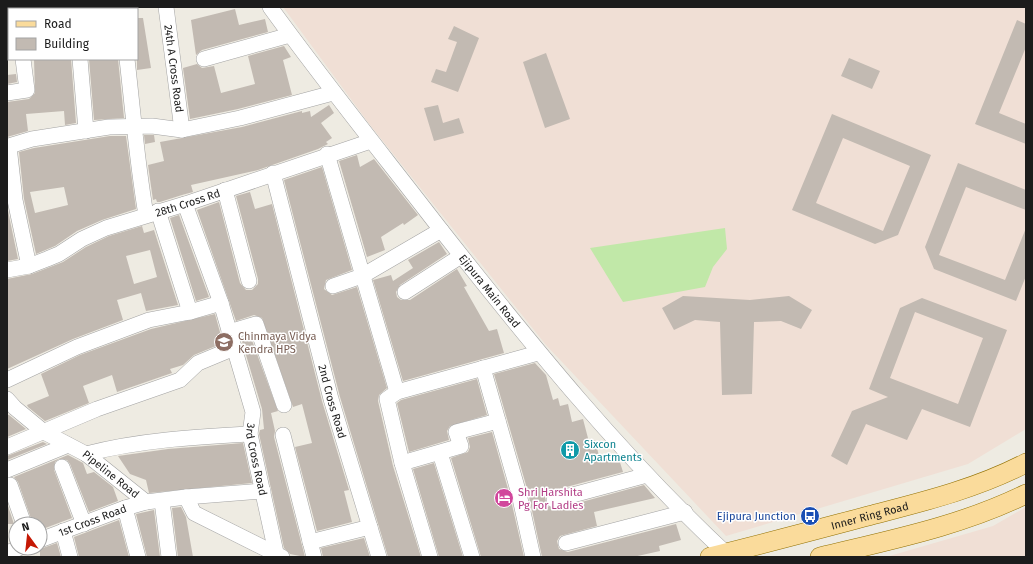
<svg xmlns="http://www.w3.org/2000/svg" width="1033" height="564" font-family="'Fira Sans',sans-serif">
  <rect width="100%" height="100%" fill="#eeebe2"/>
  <path fill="#f0dfd5" d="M283,7H1026V429L968,464L726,536L546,345L370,125Z
    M1026,507V557H886L993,526Z"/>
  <path fill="#c1e8a8" d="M725,228L727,249L713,267L705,287L623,302L590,248Z"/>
  <path fill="#c2bab2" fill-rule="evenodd" d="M235,9L239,25L265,19L268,32L202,50L196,55L191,20Z
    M137,18H143L151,68L137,70Z
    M1017,20L1026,24V47L999,113L1026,124V144L975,124Z
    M454,26L479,38L458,92L431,82L436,69L446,72L457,42L448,39Z
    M284,46L291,57L283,60L292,95L238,109L190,119L183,68L197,64L202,68L214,66L221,93L255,84L248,56Z
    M546,53L570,119L545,128L523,62Z
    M849,58L880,71L872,89L841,76Z
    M34,59H71L76,123L65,125L64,111L26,114L28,131L7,137V102L29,99L35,93Z
    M89,59H118L124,118L94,120Z
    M16,74L17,82L7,84V75Z
    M329,105L334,113L321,123L332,138L326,142L328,144L318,149L258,170L191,185L193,192L182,195L160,202H157L156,199L153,200L148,165L164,161L160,142L242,127L302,111V113L310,111L311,117Z
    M438,105L443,123L459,118L464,133L434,141L424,108Z
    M832,114L931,155L898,235L875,244L792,210ZM843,138L910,166L883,231L816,203Z
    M144,135H154L155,142L145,144Z
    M110,136H126L136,209L102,220L77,231L55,246L36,254L24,199L19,152L34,148ZM64,187L68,205L35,213L30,192Z
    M357,155L360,167L374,159L418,215L404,225L403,223L381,237L385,250L367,257L339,161Z
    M958,163L1026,190V210L966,187L939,255L1005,280L1026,228V276L1016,301L934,269L925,247Z
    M322,167L352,270L326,280L324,289L332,295L357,287L387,388L379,395L378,401L393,466L421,557H388L340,397L284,180Z
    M250,192L255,209L272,204L322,401L349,490L344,491L352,522L317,531L295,447L312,443L302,404L293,407L262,318L254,315L236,321L197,210L219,202L240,283L246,290H252L258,284V279L236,196Z
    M7,206L18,259L7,261Z
    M179,215L209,297L196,301L170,218Z
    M142,226L144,233L154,230L178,305L146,311L141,293L117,300L123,320L73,339L7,369V279L32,274L63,262L86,247L109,236ZM150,250L157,277L134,284L126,256Z
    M439,242L447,254L400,285L396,292L397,297L401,300H410L457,269L467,286L464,287L489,331L497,329L504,353L403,381L373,280L391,275L393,281L413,268L408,260Z
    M683,296L750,300L789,296L812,310L801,329L781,321L754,322L752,394L722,395L720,322L695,320L674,330L662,308Z
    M922,298L1007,330L970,427L922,409L907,440L866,424L847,465L831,456L852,411L888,397L869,389L900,308ZM915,312L983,338L958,404L890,378Z
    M215,314L223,343L194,355L183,365L170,369L172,373L117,392L112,375L83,386L89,403L45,421L28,407L27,405L49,396L41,374L80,355L151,329Z
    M250,335L278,411L271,413L275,431L274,437L305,557L290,554L284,548L259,434L260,430L264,429L262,409L241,338Z
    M535,363L546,375L553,400L558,398L560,406L568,404L572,422L583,419L589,442L595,440L600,460L618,456L623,472L551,491L545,497L547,506L556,509L644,485L655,498L594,512L597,526L560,536L557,541L559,549L568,552L676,524L681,540L659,546L660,551L633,557H542L528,492L494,374Z
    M477,379L487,415L450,426L447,431L449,440L409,452L397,403L401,400Z
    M7,415H9L26,429L7,437Z
    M492,432L510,496L524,557H481L451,458L468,452L470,447L468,438Z
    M43,442L47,444L7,460V456Z
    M243,443L252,483L149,493L146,480L130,474L118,456L168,449Z
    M68,455L83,463L87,474L94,472L113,487L118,501L89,512L70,464L67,460L59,459L55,462L54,470L72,518L40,530V524H33L18,482L14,477Z
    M434,463L463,557H439L413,469Z
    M7,503L14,524H7Z
    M181,507L186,517L193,557H178L172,508Z
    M154,510L160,557H147L136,514Z
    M119,520L129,557H79L74,537Z
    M364,538L370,557H323L321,548Z
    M57,543L61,557H40V549Z"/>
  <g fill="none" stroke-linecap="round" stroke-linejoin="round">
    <g stroke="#a3a3a3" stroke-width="16">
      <g id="minor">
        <path d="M20,7V9"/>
        <path d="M76,7V9"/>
        <path d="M121,7V9"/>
        <path id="s1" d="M166,7L182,130"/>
        <path id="s2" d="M270,7C325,83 384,156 441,230C531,344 623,458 730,557"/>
        <path d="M80,59L86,131"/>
        <path d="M127,59C133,111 137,163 146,215"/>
        <path d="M204,59L290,35"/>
        <path d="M7,93L27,90L23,59"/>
        <path d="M327,154L397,392"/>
        <path id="s3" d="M273,173L331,399L379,557"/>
        <path d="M225,190L249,281"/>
        <path id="s4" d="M185,204L221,303L253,412L250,434L277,557"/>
        <path d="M158,211L190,312"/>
        <path d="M29,266L15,200L9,146L32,139L109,127L152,126L182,130L240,118L333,93"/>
        <path id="s5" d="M7,270L29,266L47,259L59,254L82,239L106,228L185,204L371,141"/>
        <path d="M333,286L362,276L441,230"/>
        <path d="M405,292L461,256"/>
        <path d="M229,332L256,324L284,405"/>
        <path d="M483,368L519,494L533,557"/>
        <path d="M7,380L77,347L149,320L190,312L221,303"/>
        <path id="s6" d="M7,399L15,408L44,432L86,454L146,502L186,497L194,513L282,557"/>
        <path d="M283,435L314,557"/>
        <path d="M7,447L97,409L180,380L198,363L234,348"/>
        <path d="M440,453L472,557"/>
        <path d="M86,454C139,440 195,437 250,434"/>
        <path d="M402,463L461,446L456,432L498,421"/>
        <path d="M62,467L84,524"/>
        <path d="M7,470L68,445"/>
        <path d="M10,485L24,524"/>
        <path d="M186,497L263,491"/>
        <path d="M554,500L647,475"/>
        <path d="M162,501L169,557"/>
        <path d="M125,508L138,557"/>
        <path d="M63,531L70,557"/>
        <path id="s7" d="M40,540L125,508L146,502"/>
        <path d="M310,542L370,527"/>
        <path d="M566,543L685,512"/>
        <path d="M7,553L19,548"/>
        <path d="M430,557L402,463L387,399L397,392L538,353"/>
      </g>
    </g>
    <g stroke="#927103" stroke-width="20">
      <g id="major">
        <path id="s8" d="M710,557C763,544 815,530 868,516C922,502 976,489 1026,463"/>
        <path d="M820,557C890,540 961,526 1026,494"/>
      </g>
    </g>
    <use href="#minor" stroke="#fff" stroke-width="15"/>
    <use href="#major" stroke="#fadb9b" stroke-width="19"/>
  </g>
  <defs>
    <g id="school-disc" transform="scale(1)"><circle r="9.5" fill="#8d6e63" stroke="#fff"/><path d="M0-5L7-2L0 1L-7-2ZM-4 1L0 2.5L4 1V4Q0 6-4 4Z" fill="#fff"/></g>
    <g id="building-disc" transform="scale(1)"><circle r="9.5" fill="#0f9aa8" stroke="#fff"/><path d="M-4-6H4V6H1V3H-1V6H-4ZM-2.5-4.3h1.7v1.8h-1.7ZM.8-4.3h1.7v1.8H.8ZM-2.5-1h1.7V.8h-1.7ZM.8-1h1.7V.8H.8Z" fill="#fff"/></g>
    <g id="hotel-disc" transform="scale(1)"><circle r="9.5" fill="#d1479c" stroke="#fff"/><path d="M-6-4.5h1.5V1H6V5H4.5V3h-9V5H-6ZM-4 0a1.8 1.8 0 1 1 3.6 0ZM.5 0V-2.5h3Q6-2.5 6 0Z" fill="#fff"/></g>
    <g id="bus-disc" transform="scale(1)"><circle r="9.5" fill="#1a4fb4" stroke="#fff"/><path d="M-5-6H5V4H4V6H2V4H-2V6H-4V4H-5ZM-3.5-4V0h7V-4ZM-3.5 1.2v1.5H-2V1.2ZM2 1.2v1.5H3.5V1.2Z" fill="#fff"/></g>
  </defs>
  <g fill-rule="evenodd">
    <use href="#school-disc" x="224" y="342"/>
    <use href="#building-disc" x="570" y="450"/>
    <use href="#hotel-disc" x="504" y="498"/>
    <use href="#bus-disc" x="810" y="516"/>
  </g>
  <g text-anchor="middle" stroke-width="3" stroke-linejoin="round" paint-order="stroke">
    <g font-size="11" fill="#1c1c1c" stroke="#fff">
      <text dy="4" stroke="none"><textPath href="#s1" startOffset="62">24th A Cross Road</textPath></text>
      <text dy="4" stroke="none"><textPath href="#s5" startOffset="194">28th Cross Rd</textPath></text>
      <text dy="4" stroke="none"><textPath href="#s2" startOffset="359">Ejipura Main Road</textPath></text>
      <text dy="4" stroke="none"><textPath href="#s3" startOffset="236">2nd Cross Road</textPath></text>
      <text dy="4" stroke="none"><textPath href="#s4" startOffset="267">3rd Cross Road</textPath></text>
      <text dy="4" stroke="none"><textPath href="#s6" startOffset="129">Pipeline Road</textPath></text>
      <text dy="4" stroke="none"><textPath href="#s8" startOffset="165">Inner Ring Road</textPath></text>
      <text dy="4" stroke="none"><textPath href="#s7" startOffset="56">1st Cross Road</textPath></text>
    </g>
    <g font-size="11" fill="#785e54" stroke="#fff" text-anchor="start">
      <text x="238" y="340">Chinmaya Vidya<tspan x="238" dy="13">Kendra HPS</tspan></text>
    </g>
    <g font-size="11" fill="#0d838f" stroke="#fff" text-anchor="start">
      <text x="584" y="448">Sixcon<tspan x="584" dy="13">Apartments</tspan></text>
    </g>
    <g font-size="11" fill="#b23c85" stroke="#fff" text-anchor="start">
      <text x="518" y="496">Shri Harshita<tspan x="518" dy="13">Pg For Ladies</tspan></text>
    </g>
    <g font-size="11" fill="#164399" stroke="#fff" text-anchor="end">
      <text x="796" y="520">Ejipura Junction</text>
    </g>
  </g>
  <rect width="1033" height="564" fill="none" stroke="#1c1c1c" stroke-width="16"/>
  <rect x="8" y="8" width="130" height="52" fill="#ffffff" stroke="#a4a4a4"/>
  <rect x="16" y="21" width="20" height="6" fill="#fadb9b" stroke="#a4a4a4"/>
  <text x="44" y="28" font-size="12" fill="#1c1c1c">Road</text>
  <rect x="16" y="38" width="20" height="12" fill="#c2bab2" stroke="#a4a4a4"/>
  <text x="44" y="48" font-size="12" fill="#1c1c1c">Building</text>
  <g transform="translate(28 536) rotate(345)"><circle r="19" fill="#ffffff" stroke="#a4a4a4"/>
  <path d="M0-3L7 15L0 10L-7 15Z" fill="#c51804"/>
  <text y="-6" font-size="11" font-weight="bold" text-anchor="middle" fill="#1c1c1c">N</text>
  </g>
</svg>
